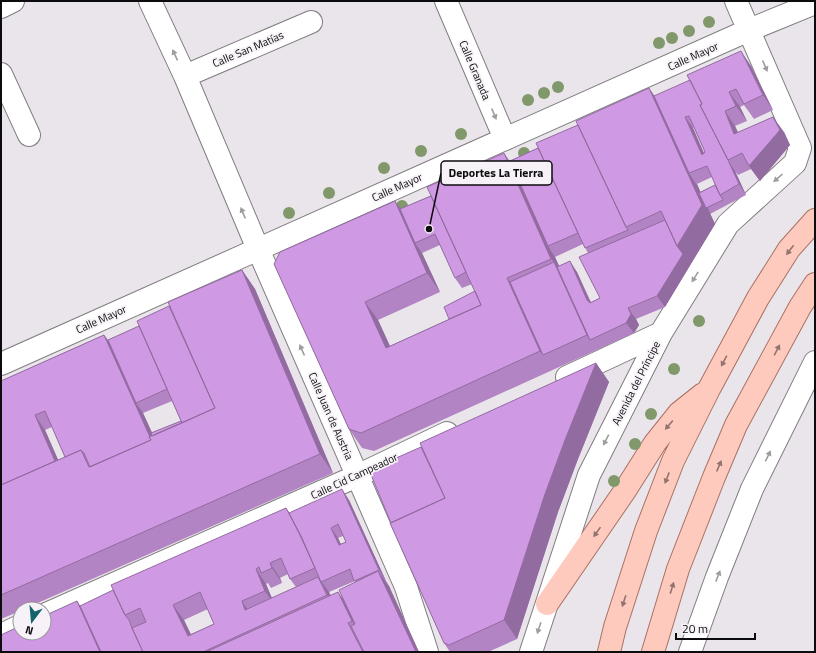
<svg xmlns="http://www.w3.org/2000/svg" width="816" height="653" font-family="'Titillium Web',sans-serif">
  <rect width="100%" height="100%" fill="#e9e5ea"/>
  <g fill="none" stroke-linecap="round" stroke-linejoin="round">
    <g stroke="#807d81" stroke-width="24">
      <path id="minor" d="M150,1L185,76L258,249L406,587L427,652
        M446,1L505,139
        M1,7L13,1
        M1,74L29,135
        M185,76L311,22
        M567,377L661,333
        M44,615L357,476L447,433
        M1,635L20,626
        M531,652L589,475L661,333L728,224L795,163L800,148L736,1
        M690,652L717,577L752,489L815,362"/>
    </g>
    <g stroke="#807d81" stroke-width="24">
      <path id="secondary" d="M1,364L749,30L815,3"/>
    </g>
    <g stroke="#aa7063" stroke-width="24">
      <path id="primary" d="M547,604L624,492L655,443L679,413L703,394
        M609,652L615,627L646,531L673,461L709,389L758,298L789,249L815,220
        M653,652L678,569L714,477L736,425L800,307L815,284"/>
    </g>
    <use href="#minor" stroke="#fff" stroke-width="22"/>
    <use href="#secondary" stroke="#fff" stroke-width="22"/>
    <use href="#primary" stroke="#ffcabe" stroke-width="22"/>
  </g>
  <g fill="#80986a">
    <circle cx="709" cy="22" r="6"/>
    <circle cx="689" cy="31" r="6"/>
    <circle cx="672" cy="38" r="6"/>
    <circle cx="659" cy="43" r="6"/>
    <circle cx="558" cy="87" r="6"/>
    <circle cx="544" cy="93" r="6"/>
    <circle cx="528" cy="100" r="6"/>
    <circle cx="461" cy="134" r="6"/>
    <circle cx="421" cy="151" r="6"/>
    <circle cx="524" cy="153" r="6"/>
    <circle cx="384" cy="168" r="6"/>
    <circle cx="329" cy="193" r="6"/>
    <circle cx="402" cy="206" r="6"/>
    <circle cx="289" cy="213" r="6"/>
    <circle cx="699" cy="321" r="6"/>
    <circle cx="674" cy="369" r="6"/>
    <circle cx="651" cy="414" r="6"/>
    <circle cx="635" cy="444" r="6"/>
    <circle cx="614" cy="481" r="6"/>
  </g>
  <path fill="#b384c4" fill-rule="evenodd" d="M751,66L773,110L754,119L744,105L740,107L747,121L735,126L738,132H784L790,145L760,181L751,169L738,175L735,171L746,195L727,205L710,214L715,224L665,307L636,319L639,325L634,333L374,451L362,448L349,429L274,264L395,201L400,209L510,161L538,148L578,125L649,88L654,96ZM694,127L705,152L704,153L693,128ZM712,177L715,185L700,192L697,184ZM583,244L588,253L600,298L591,302L577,272L559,266L555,257ZM440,245L455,278L462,288L472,284L475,291L449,319L390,346L378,320L440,292L422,253Z
    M242,270L255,289L333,473L24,609H20V611L1,619V381L104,335L108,340L139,326L169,306ZM172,401L181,421L152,433L143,413ZM52,427L65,457L58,460L45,430Z
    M596,363L609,382L578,459L558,512L517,639L488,652H450L444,643L391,523L421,447Z
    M349,500L386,581L389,586L419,652H1L77,601L80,606L286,508L289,513ZM343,536L346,542L341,544L338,538ZM288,574L290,579L296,587L272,598L266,584L268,583L271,588L282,583L280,578ZM355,581V582L342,597L330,595L329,592ZM208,609L214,624L191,634L184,620Z"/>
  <path fill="#926ba0" d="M741,51L751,66L773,110L763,95Z
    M649,88L662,107L689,173L696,184H697L715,224L665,307L657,296L677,246Z
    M729,92L740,107L747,121L736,106Z
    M725,111L735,126L745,149L734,134Z
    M685,117L693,128L709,165L702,155Z
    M773,117L784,132L790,145L760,181L749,166Z
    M504,153L517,172L548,246L555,257L592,339L590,340L587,335L554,262L551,259Z
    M728,161L735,171L746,195L739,184Z
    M395,201L408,220L415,243L422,253L440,292L427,273Z
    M570,261L577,272L594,311L587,300Z
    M242,270L255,289L333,473L320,454Z
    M507,278L520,297L543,355L540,351Z
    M365,302L378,320L399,366L386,348Z
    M628,308L636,319L639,325L634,333L626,323Z
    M104,335L115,350L136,403L143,413L160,450L153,444Z
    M596,363L609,382L578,459L558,512L517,639L504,620L545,494L565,440Z
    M35,415L45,430L67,480L56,465Z
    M342,489L349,500L386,581L379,570Z
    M286,508L297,523L323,581L315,568Z
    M331,528L338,538L346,556L339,545Z
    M270,563L280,578L282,583L272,568Z
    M256,569L266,584L275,606L265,591Z
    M378,571L389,586L419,652H416Z
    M318,577L329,592L338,610L327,595Z
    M338,592L351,610L365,639L352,621Z
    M77,601L87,616L103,652H100Z
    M242,601L252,616L245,610Z
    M173,605L184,620L198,651L188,636Z"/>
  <path fill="#d099e4" stroke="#926ba0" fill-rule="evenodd" d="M741,51L763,95L744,104L736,89L729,92L736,106L725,111L734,134L773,117L780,130L749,166L742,153L728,160L700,105L702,104L687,75Z
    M690,80L702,104L700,105L728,160L739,184L720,195L707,166L689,173L654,96ZM689,116L705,152L702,155L685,117Z
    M649,88L702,205L677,246L661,211L626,227L576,121Z
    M578,125L626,227L628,230L585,248L536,143Z
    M538,148L578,233L548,246L510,161Z
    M504,153L551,259L507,278L540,351L361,433L349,429L274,264L280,252L395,201L427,273L365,302L386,348L481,305L427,187Z
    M715,185L720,195L723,200L706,208L699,193Z
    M431,196L466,272L455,278L435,234L415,243L400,209Z
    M665,220L677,246L683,254L657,296L628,308L631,314L626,323L590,340L557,267L570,261L587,300L590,303L600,298L579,257Z
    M554,262L587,335L543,355L510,282Z
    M242,270L320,454L1,595V485L81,450L89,467L151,440L149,437L215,408L168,302Z
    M475,291L481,305L449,319L444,307Z
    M169,306L215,408L182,423L137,321Z
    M139,326L167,389L136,403L108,340Z
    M104,335L150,437H149L151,440L90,467L84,453L81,450L65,457L45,411L35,415L55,461L1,485V381Z
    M596,363L565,440L545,494L504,620L449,645L444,643L390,523L445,498L420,443Z
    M181,421L182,423L152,436L151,433Z
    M421,447L445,498L391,523L369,470Z
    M342,489L379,570L354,581L350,569L321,582L302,538L289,513ZM338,524L346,542L339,545L331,528Z
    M286,508L299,533L315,568L290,579L281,558L270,563L272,568L261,573L259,567L256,569L265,591L242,601L245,610L318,577L327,595L203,652H143L132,628L146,622L140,608L125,615L111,585ZM200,592L214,624L188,636L173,605Z
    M378,571L416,652H364L351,626L355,624L339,590Z
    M113,590L125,615L129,620L132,628L143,652H101L80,606Z
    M338,592L352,621L348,623L363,652H206Z
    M77,601L100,652H1V635L20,626V633H44V616Z"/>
  <defs><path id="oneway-solid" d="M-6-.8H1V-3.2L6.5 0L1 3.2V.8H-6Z"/></defs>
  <g fill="#9e9d9e">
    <use href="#oneway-solid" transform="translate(175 55) rotate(-115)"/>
    <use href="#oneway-solid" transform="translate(765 66) rotate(67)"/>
    <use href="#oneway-solid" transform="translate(494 114) rotate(67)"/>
    <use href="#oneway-solid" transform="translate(778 178) rotate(138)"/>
    <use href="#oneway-solid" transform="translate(243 213) rotate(-113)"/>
    <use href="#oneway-solid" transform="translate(695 277) rotate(122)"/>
    <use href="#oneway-solid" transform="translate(302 350) rotate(-114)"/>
    <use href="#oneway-solid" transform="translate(606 440) rotate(117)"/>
    <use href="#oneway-solid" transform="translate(768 456) rotate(-64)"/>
    <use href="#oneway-solid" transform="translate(718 576) rotate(-69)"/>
    <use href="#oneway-solid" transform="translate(539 628) rotate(108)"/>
  </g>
  <g fill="#92746e">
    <use href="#oneway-solid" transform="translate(790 250) rotate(127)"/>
    <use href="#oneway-solid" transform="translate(777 350) rotate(-62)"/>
    <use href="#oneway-solid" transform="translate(724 361) rotate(118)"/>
    <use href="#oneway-solid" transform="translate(669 425) rotate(130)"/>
    <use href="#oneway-solid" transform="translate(719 466) rotate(-67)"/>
    <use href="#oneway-solid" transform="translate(667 478) rotate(111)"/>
    <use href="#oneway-solid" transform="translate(597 532) rotate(125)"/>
    <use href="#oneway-solid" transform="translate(672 588) rotate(-73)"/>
    <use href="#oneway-solid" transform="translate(624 601) rotate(108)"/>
  </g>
  <g text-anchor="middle" stroke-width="3.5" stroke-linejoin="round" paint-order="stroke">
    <g font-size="11" fill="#0c0b0d" stroke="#f6f2f7">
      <text transform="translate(248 49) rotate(-23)" y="4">Calle San Matías</text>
      <text transform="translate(693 56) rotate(-24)" y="4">Calle Mayor</text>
      <text transform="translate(475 70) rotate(67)" y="4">Calle Granada</text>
      <text transform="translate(397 187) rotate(-24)" y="4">Calle Mayor</text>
      <text transform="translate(101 319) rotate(-24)" y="4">Calle Mayor</text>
      <text transform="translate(636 383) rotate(-63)" y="4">Avenida del Príncipe</text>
      <text transform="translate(331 416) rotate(66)" y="4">Calle Juan de Austria</text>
      <text transform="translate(354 476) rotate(-25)" y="4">Calle Cid Campeador</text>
    </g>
  </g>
  <path fill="none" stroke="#0c0b0d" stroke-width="1.5" d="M429 229L441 173"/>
  <circle fill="#0c0b0d" stroke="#f6f2f7" stroke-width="1.5" cx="429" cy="229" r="4"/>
  <rect fill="#f6f2f7" stroke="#0c0b0d" stroke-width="1.5" x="441" y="161" width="111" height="24" rx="4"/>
  <g font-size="12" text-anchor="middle" font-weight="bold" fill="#0c0b0d">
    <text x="496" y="177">Deportes La Tierra</text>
  </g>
  <rect width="816" height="653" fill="none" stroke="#0c0b0d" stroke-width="4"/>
  <g transform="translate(32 621) rotate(196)"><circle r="19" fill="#f6f2f7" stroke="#989699"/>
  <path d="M0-3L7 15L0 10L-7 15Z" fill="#15636c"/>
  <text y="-6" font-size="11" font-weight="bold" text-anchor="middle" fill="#0c0b0d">N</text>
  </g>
  <path d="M676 633v6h79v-6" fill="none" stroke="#0c0b0d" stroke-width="2"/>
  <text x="682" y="633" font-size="12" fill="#0c0b0d" stroke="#f6f2f7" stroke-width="3" paint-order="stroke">20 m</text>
</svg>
